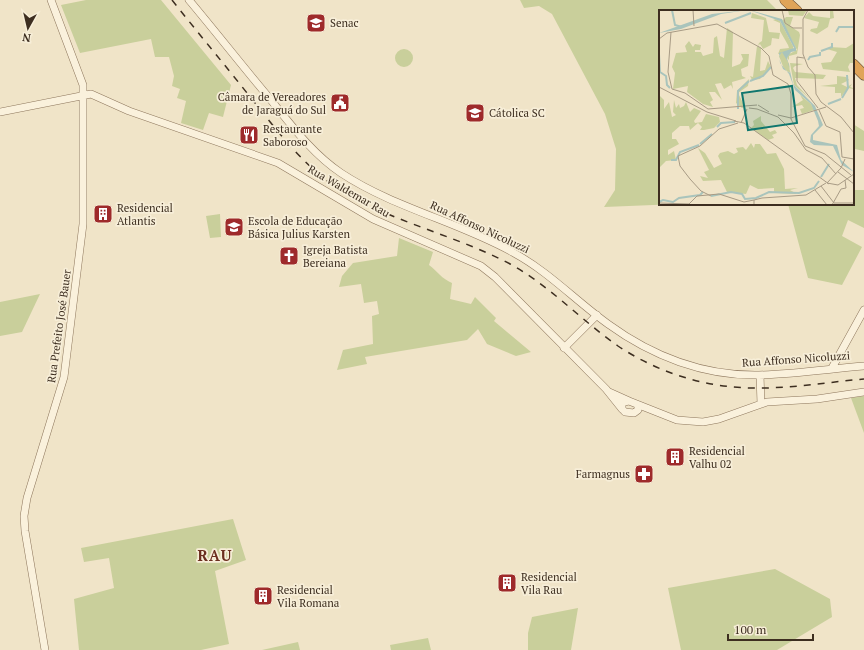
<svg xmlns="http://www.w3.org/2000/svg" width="864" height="650" font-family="'PT Serif',serif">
  <rect width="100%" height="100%" fill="#f0e4c8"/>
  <path fill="#c9cf9b" d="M86,0H161L231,85L223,117L209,113L203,130L181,123L186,101L177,98L180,89L172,86L174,76L169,57H155L151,39L80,53L61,5Z
    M520,0H767L778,11H660V204H678L604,207L615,190L616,149L605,114L552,14L539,6L524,8Z
    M395 58a9 9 0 1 1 18 0a9 9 0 1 1-18 0Z
    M853,124L864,131V151L855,149L853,156Z
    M853,190H864V228L848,220L842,236L862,247L842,285L808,278L788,204H853Z
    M220,214L221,237L210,238L206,216Z
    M399,238L433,252L429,265C437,271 442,279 452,283L450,299L471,304L475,297L496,318L494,321L531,352L516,356L487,344L478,329L467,340L365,357L367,364L337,370L343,350L373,344L372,316L379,314L377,301L364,303L361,284L339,287L342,276L353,263L397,256Z
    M40,294L22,332L0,336V302Z
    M864,396V433L851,398Z
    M233,519L246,560L215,571L229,644L201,650H79L74,599L114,588L109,558L84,562L81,548Z
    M775,569L830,599L832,617L777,650H681L668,588Z
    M578,608L571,650H528V633L532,617Z
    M428,638L431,650H391L390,645Z
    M298,642L300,650H262Z"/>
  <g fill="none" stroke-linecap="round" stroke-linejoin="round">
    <g stroke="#8d765c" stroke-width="8">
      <path id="minor" d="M189,0C215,31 240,63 266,94C289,122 311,153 341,173C394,208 459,222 514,253C549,272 576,301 608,324C652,356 704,376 759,375C794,374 829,369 864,366
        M0,112L91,94L129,111L278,163L373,219L481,266L495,277L606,389L622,409
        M564,348L597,315
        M832,368L864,310
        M760,375L761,404
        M609,392L629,401
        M638,405V410L634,413L625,412L622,409V403L629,401L677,420L703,422L719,419L767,402L817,399L864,392
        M45,650L25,531L24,516L27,498L64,377L83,224V85L51,0"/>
    </g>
    <g stroke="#5b4430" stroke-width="11">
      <path id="highway" d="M785,0L797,11
        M853,64L864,75"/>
    </g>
    <use href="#minor" stroke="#faf1dc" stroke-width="7"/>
    <use href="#highway" stroke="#e0a458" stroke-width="10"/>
    <path stroke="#3d2e20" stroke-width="1.5" stroke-dasharray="7 7" stroke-linecap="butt" d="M172,0C198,33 225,65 251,98C280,134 306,170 347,194C399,224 460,237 512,265C551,287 582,321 618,346C660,374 710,389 760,388C795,388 829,382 864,379"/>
  </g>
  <defs>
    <g id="university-square" transform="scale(1)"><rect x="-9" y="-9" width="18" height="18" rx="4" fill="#9e2a2b" stroke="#f7eed8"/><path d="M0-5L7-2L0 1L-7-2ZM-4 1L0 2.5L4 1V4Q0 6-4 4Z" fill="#fff"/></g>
    <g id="civic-square" transform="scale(1)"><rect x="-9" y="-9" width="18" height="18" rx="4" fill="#9e2a2b" stroke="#f7eed8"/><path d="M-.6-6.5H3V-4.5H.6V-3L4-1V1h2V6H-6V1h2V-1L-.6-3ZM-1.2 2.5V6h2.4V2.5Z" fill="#fff"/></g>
    <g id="restaurant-square" transform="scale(1)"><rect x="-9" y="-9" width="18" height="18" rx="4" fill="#9e2a2b" stroke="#f7eed8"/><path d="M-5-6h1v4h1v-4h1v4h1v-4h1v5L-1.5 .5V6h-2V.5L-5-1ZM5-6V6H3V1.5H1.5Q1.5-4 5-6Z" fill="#fff"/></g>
    <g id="building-square" transform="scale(1)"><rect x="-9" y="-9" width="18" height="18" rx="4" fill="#9e2a2b" stroke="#f7eed8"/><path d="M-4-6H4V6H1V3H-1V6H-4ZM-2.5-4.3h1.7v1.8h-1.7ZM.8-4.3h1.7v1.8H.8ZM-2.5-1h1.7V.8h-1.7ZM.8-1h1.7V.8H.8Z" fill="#fff"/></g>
    <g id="school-square" transform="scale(1)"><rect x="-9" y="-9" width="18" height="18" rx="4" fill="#9e2a2b" stroke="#f7eed8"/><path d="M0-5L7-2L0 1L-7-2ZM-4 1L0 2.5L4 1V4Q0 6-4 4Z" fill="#fff"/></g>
    <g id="church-square" transform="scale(1)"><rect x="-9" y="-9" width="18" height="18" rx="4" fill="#9e2a2b" stroke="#f7eed8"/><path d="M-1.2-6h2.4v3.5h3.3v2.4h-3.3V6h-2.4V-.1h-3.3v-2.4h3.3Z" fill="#fff"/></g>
    <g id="pharmacy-square" transform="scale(1)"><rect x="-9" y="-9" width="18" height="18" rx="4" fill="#9e2a2b" stroke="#f7eed8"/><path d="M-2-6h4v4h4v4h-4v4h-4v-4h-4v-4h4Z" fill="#fff"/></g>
  </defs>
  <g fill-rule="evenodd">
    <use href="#university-square" x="316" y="23"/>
    <use href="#civic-square" x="340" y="103"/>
    <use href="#university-square" x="475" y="113"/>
    <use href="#restaurant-square" x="249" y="135"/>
    <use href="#building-square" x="103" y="214"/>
    <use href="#school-square" x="234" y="227"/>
    <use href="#church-square" x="289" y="256"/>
    <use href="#building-square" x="675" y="457"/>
    <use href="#pharmacy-square" x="644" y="474"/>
    <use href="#building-square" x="507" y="583"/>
    <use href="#building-square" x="263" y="596"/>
  </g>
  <g text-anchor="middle" stroke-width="3.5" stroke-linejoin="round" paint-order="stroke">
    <g font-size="11" fill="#3d2e20" stroke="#f7eed8" text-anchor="start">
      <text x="330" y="27">Senac</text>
      <text x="326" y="101" text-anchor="end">Câmara de Vereadores<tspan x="326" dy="13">de Jaraguá do Sul</tspan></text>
      <text x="489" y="117">Cátolica SC</text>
      <text x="263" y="133">Restaurante<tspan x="263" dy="13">Saboroso</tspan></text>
      <text x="117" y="212">Residencial<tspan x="117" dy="13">Atlantis</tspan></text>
      <text x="248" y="225">Escola de Educação<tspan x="248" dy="13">Básica Julius Karsten</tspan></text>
      <text x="303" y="254">Igreja Batista<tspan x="303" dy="13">Bereiana</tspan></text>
      <text x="689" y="455">Residencial<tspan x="689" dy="13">Valhu 02</tspan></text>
      <text x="630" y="478" text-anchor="end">Farmagnus</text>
      <text x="521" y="581">Residencial<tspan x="521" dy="13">Vila Rau</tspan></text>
      <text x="277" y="594">Residencial<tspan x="277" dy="13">Vila Romana</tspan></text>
    </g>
    <g font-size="11" fill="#3d2e20" stroke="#f7eed8">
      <text transform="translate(349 191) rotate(30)" y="4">Rua Waldemar Rau</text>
      <text transform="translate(480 227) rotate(25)" y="4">Rua Affonso Nicoluzzi</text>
      <text transform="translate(59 326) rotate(-82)" y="4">Rua Prefeito José Bauer</text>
      <text transform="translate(796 359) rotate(-4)" y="4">Rua Affonso Nicoluzzi</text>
    </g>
    <g font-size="15" font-weight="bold" letter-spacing="1" fill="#6b2e1e" stroke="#f7eed8">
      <text x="215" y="561">RAU</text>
    </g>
  </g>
  <g transform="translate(659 10)">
    <rect width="195" height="195" fill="#f0e4c8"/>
    <path d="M129,0H148L144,6L130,5ZM171,0H174L175,8L171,9L169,17L158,24L151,21L152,19L158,18L160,12L145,8L150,2L154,6L171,8ZM93,3L107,8L110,22L121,23L120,29L113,28L112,35L104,39L101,34L99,36L100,33L103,31L105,10L92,8ZM127,7H134L131,16L140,22L141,25L138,44L130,46V50L128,48L130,44L138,40L123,11ZM117,9L121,11L134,36V40L119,44L121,39L130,38L129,35L121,21V13L114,10ZM68,18L74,22L73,57L81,54L84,49L82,44H90L89,56L82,59L83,66L87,68L73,72L74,79L72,75L65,79L62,73L56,74L63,90L56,82H50L54,90L51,92L54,97L44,94L28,82L29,76L14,79L16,63L13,57L17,43L28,42L26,36L30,31L34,37L36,34L42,35L41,40H36V42H42L44,46L54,43L55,28L58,26L61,46L65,48ZM195,33V53H191L189,57L191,62L164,59L162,53L172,52L178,42L168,39L171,37L187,38ZM98,36L102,38L101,61L106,60L109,51L112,57L101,69L93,70L91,66L94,67ZM122,43H125L130,54L131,63L125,59L120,46ZM131,53L144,54L136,56L134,58L136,62L167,65L164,69L136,68L138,75L150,88L135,75ZM178,66L187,67L190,70L182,74L188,77L193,74L191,77L194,78L195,67V79L189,78L182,87V83H176V77L161,76L178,74ZM90,69L89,76L79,83L86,97L83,98L77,93L78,81ZM0,85L5,90V99L10,92L13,107L17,105L14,102L15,90L17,98L20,94L21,98L25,96L27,92L31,102L35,98L42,101L35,111L36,113L43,112L47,104L60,107L61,112L55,118L45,120H41L43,117L39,113L31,120L30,116H21L13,123V129H17L20,134L9,140V145L15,141L17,150L7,151L0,158ZM141,85L152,94L155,100L143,104L141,99L145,98L143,95L133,97L144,90ZM102,106V111L111,122L116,120L118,123L113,125L115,128L109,130L92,118L95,115L94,111ZM92,133L95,138L96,134H101L108,144L117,143L125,159L126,179L139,178L131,180L138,184L115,183V178L99,179L91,175L87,184L68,182L62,170L44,171L41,166L49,168L45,162L50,160L39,138L46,143L55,158L63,154L59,146L61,143L69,141L75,144L79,142L77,138L84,137L87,140Z" fill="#c9cf9b"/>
    <path d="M88,0L62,4L22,19L0,23L53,4ZM90,0L123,9L137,38V41L132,42L128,48L134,74L156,96L164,115L154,125V130L178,135L182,150L195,162L183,155L174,136L155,135L151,132L152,125L160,116L159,111L152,94L136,80L130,64L121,53L120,43L135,38L121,11ZM123,42L130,54L131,63L124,59L121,51L120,46Z" fill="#a9c4bc" fill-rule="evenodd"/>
    <path fill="none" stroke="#a9c4bc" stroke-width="2" d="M13,0L16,15L23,17M66,13L92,3M177,22L180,17H195M162,41L173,37V33M0,44L1,62L7,66L8,75L11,78M149,50L151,47L161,45V42M91,71L104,66L112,57M183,88L189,78L188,65M169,94L182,89M79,99V81L90,71M58,117L62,113L76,112M41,134L53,124M12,150H17L21,142L40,135M162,167L170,154M52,186L72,182L83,184L86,189L97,188L110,182L140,183L155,178L160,171M0,192L4,190L14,192L20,188L41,185L44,182"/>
    <path fill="none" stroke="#a89b85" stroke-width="1" d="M34,0L35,16M123,0L126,13L134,18H143M149,0L144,9V44L149,57L156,65L157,84L162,92L182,107L195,123M12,22L9,62L13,79L26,83L49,99L98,95M0,29L8,23L58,14L102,38L110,46M110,46L114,65L129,74L132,84V109L146,136L166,144L192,165M145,48L138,47V71L159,98M0,77L48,102L77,111M99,95L110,102M90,98L98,99L119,107L135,123L147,140L163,148L177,164M160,100L167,116L181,122L183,147L195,149M119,105L132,108L167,97M75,111L85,113L170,174M82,113L88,99M179,162L195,174M168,173L182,158L186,149M168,173L179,175L195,164M162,176L175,193H195M156,180L168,195M52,186L42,181L31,169L21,156L19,146L41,136L60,119L79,113M0,193L30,194L38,186L60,184L85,192L95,190M95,195V190L103,188L147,185L167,173M173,195L182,179L187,178L186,170"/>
    <path fill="#0f766e" fill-opacity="0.15" stroke="#0f766e" stroke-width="2" d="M133,76L138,113L89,120L83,83Z"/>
    <rect width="195" height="195" fill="none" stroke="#3d2e20" stroke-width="2"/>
  </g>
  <g transform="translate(28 28) rotate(188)" stroke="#f7eed8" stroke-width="3" paint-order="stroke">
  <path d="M0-3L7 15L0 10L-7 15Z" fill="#3d2e20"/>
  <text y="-6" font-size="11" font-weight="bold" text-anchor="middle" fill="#3d2e20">N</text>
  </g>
  <path d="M728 634v6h85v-6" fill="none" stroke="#3d2e20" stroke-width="2"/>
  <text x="734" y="634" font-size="12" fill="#3d2e20" stroke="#f7eed8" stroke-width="3" paint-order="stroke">100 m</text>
</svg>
